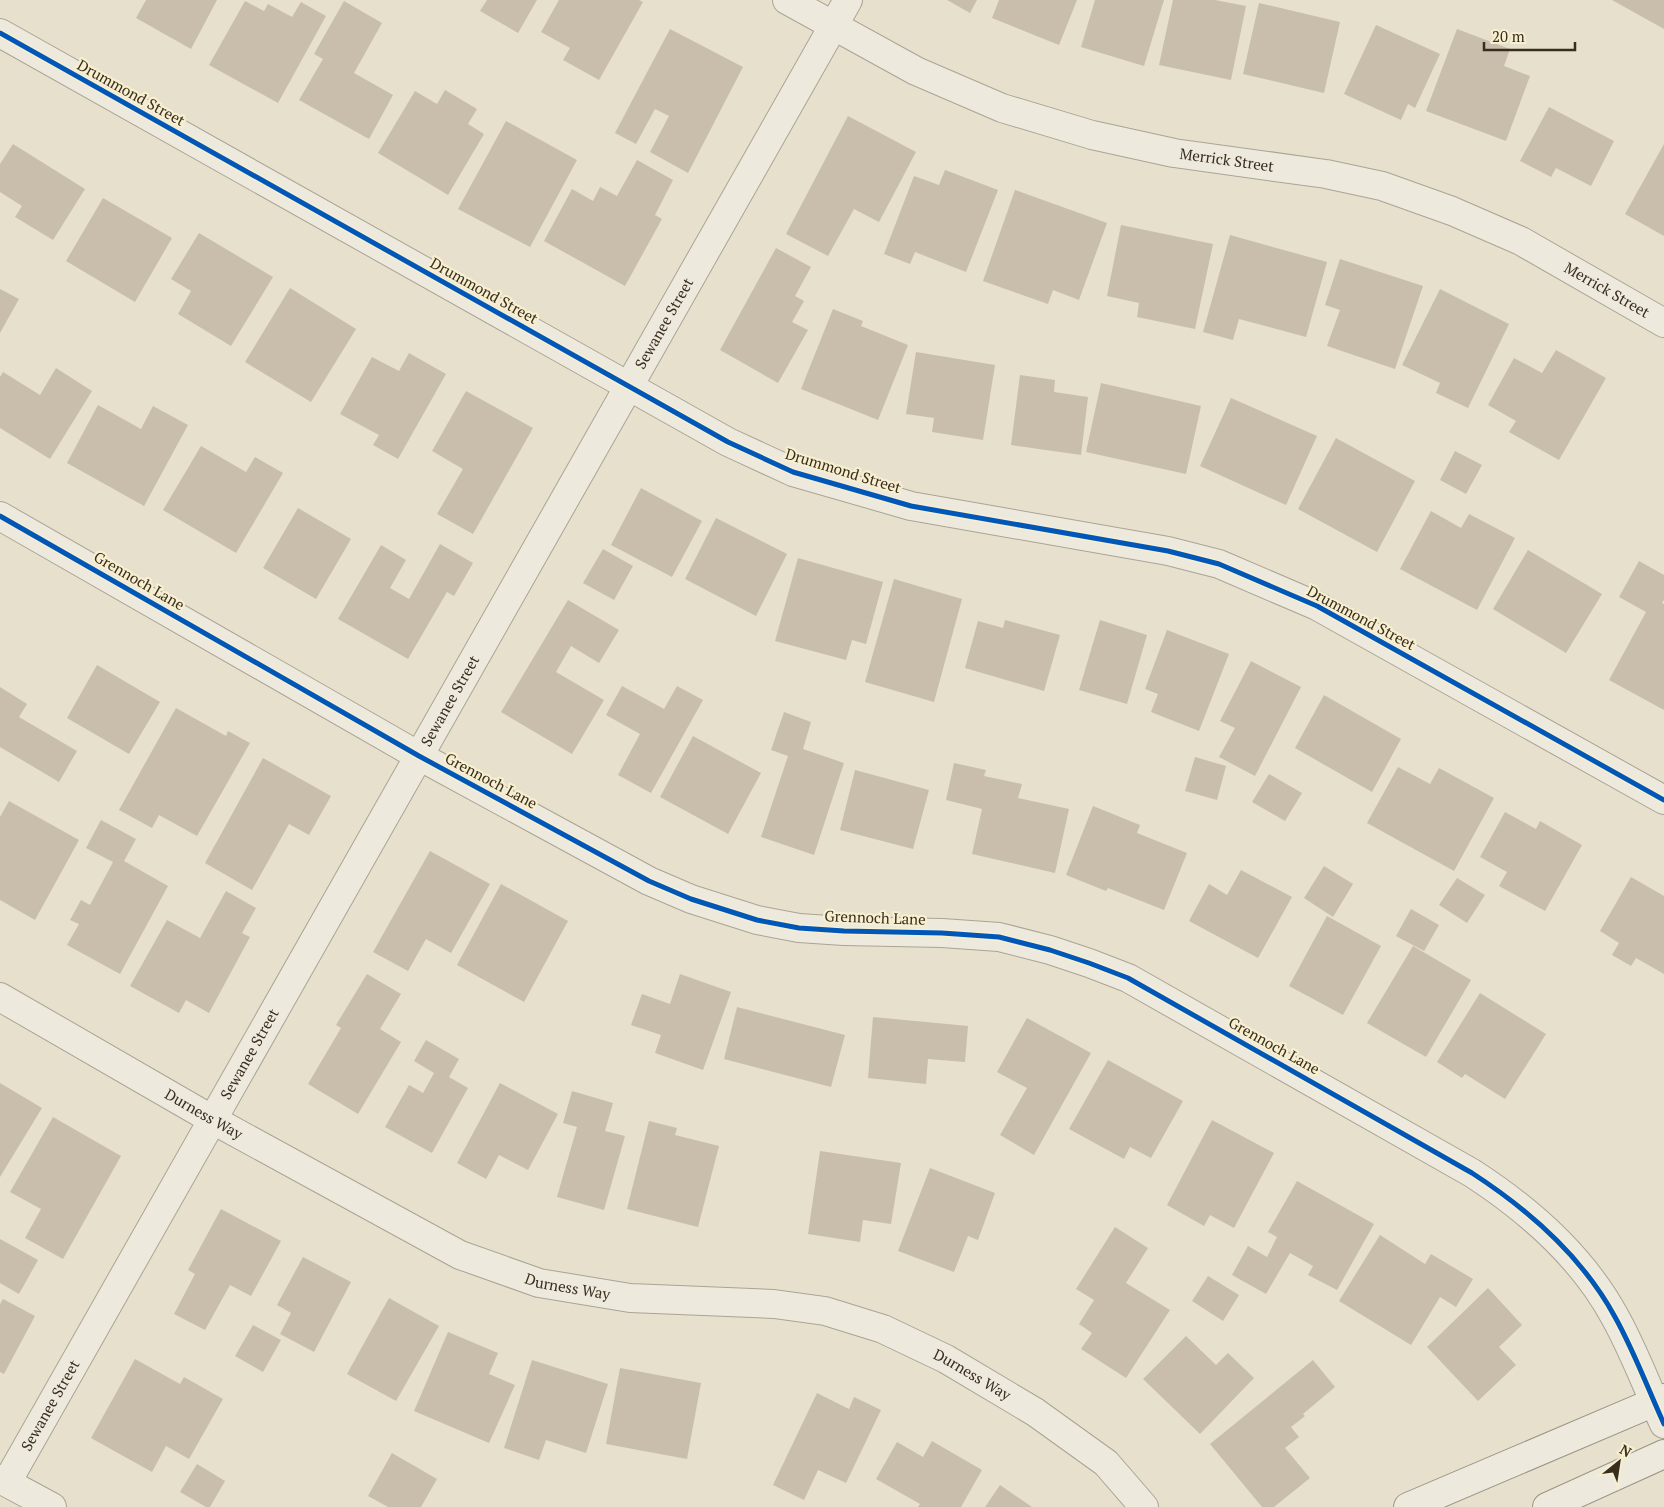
<svg xmlns="http://www.w3.org/2000/svg" width="1664" height="1507" font-family="'PT Serif',serif">
  <rect width="100%" height="100%" fill="#e6e0cc"/>
  <path fill="#c9beac" d="M146,0H217L191,49L136,18Z
    M487,0H537L518,33L480,11Z
    M559,0H639L643,2L599,80L563,60L570,48L541,32Z
    M947,0H977L970,13Z
    M999,0H1077L1059,45L992,18Z
    M1095,0H1164L1144,66L1081,47Z
    M1173,0H1215L1246,6L1231,80L1159,65Z
    M1612,0H1664V29Z
    M245,1L264,11L268,4L292,17L301,2L326,16L278,103L209,65Z
    M344,1L382,23L354,73L393,95L369,139L299,100L323,59L314,54Z
    M1259,3L1340,22L1324,93L1243,74Z
    M1376,25L1440,54L1415,108L1408,104L1401,120L1344,94Z
    M670,29L743,67L688,173L650,152L669,116L655,109L636,144L615,133Z
    M1457,29L1510,49L1504,66L1530,76L1506,141L1426,111Z
    M445,90L477,109L468,124L484,134L448,195L378,153L415,91L437,104Z
    M1549,107L1614,141L1591,186L1556,168L1551,177L1520,161Z
    M848,116L916,152L879,222L854,209L828,256L786,234Z
    M506,121L577,160L530,247L458,209Z
    M13,144L85,189L53,240L15,217L22,206L0,192V164Z
    M1664,144V236L1625,214Z
    M637,160L673,180L655,215L662,219L625,286L544,241L572,189L593,201L600,187L617,196Z
    M945,170L998,190L966,272L915,252L910,264L884,254L914,176L939,185Z
    M1015,190L1107,223L1079,300L1053,290L1048,304L983,281Z
    M103,198L172,238L135,302L66,261Z
    M1121,225L1213,244L1195,329L1137,317L1139,303L1107,296Z
    M199,233L273,277L231,346L178,314L191,291L171,279Z
    M1230,235L1327,262L1306,337L1239,319L1233,340L1203,332Z
    M776,248L811,267L795,296L804,301L792,322L808,330L778,383L720,350Z
    M1340,259L1423,286L1395,369L1327,346L1340,310L1325,305Z
    M290,288L356,329L311,402L245,362Z
    M0,289L19,299L0,333Z
    M1440,289L1509,324L1468,408L1436,393L1440,383L1402,365Z
    M833,309L863,321L861,326L908,345L878,420L801,389Z
    M1556,350L1606,378L1559,460L1509,432L1516,421L1488,405L1514,358L1542,373Z
    M916,352L995,365L983,440L932,432L934,418L906,414Z
    M409,353L446,374L398,459L373,445L379,435L340,414L372,357L399,371Z
    M56,368L92,391L50,459L0,428V377L3,372L40,395Z
    M1020,375L1055,380L1054,392L1088,397L1081,455L1011,445Z
    M1101,383L1201,406L1186,474L1086,452Z
    M466,391L533,428L473,534L437,514L463,469L432,451Z
    M1231,398L1317,436L1286,505L1200,466Z
    M98,405L141,429L153,406L188,425L144,506L67,463Z
    M1336,438L1415,481L1377,552L1298,509Z
    M201,446L246,472L255,457L283,473L236,553L163,510Z
    M1455,451L1482,465L1466,494L1440,480Z
    M641,488L702,521L672,577L611,545Z
    M298,508L351,539L316,599L263,568Z
    M1431,511L1461,528L1469,514L1515,538L1477,610L1400,569Z
    M716,518L787,554L756,616L685,579Z
    M440,544L473,563L454,596L447,592L408,659L338,619L381,545L406,560L390,588L409,599Z
    M603,549L633,566L614,600L583,583Z
    M1528,550L1602,594L1566,653L1493,609Z
    M798,558L883,582L866,644L852,640L846,660L775,641Z
    M1639,561L1664,575V600L1662,603L1664,604V710L1609,680L1646,612L1619,597Z
    M894,579L962,599L934,702L865,682Z
    M568,600L619,630L599,663L571,646L556,672L604,700L572,754L501,712Z
    M1005,620L1060,635L1044,691L965,668L978,621L1003,628Z
    M1100,620L1147,635L1127,704L1079,690Z
    M1167,630L1229,654L1199,731L1151,712L1158,694L1145,689Z
    M1251,661L1301,687L1255,776L1219,757L1235,728L1220,721Z
    M97,665L160,702L129,754L67,718Z
    M622,686L664,709L677,686L703,700L651,793L618,775L640,734L606,715Z
    M0,687L27,704L19,717L77,751L59,782L0,747Z
    M1324,695L1401,739L1372,792L1295,748Z
    M176,708L226,736L228,731L250,743L197,836L159,815L152,828L119,810Z
    M784,712L811,722L803,749L844,763L814,855L761,837L788,756L771,750Z
    M693,736L761,773L728,834L660,797Z
    M1195,757L1226,766L1217,800L1185,791Z
    M263,758L331,796L309,835L289,824L252,890L205,863Z
    M954,763L986,770L984,776L1022,784L1018,798L1069,809L1055,873L972,854L982,809L946,800Z
    M1398,767L1430,784L1439,768L1494,798L1454,871L1367,823Z
    M855,770L929,790L913,849L840,830Z
    M1269,774L1302,793L1285,821L1252,802Z
    M9,801L79,840L35,920L0,900V817Z
    M1093,806L1140,825L1137,833L1187,853L1164,910L1108,888L1106,891L1066,875Z
    M1505,812L1536,829L1540,821L1582,845L1545,911L1499,886L1507,872L1480,857Z
    M101,820L136,839L124,861L168,886L120,974L67,945L79,924L70,920L81,900L90,905L113,862L86,848Z
    M430,851L490,884L451,953L426,939L408,971L373,952Z
    M1324,866L1353,884L1333,917L1304,898Z
    M1241,870L1292,897L1258,958L1189,921L1209,884L1227,895Z
    M1631,877L1664,896V974L1636,958L1631,966L1612,955L1619,943L1600,931Z
    M1457,878L1485,895L1467,923L1439,905Z
    M501,884L568,921L524,1002L457,965Z
    M226,891L256,908L242,933L250,937L209,1013L186,1000L179,1013L130,986L167,920L200,938Z
    M1411,909L1439,925L1424,951L1396,936Z
    M1327,916L1381,946L1343,1015L1289,986Z
    M1413,946L1471,980L1426,1057L1367,1023Z
    M367,974L401,994L380,1029L401,1042L358,1114L308,1084L341,1028L336,1025Z
    M680,974L731,992L703,1070L655,1053L661,1035L631,1025L642,994L670,1004Z
    M1480,993L1546,1034L1505,1099L1465,1074L1462,1078L1437,1062Z
    M737,1007L845,1035L831,1087L724,1059Z
    M873,1017L968,1026L965,1062L928,1059L926,1084L868,1078Z
    M1027,1018L1091,1053L1034,1155L1000,1135L1027,1088L997,1072Z
    M426,1040L459,1059L449,1077L468,1088L432,1153L385,1127L409,1085L423,1093L434,1073L414,1061Z
    M1108,1060L1183,1101L1151,1158L1130,1147L1124,1159L1069,1129Z
    M0,1083L42,1108L0,1177Z
    M500,1083L558,1114L528,1170L499,1155L486,1179L457,1163Z
    M572,1091L613,1103L605,1131L625,1136L604,1210L557,1197L577,1127L563,1123Z
    M53,1117L121,1156L63,1259L25,1238L41,1209L10,1192Z
    M1212,1120L1274,1153L1234,1228L1210,1215L1204,1226L1167,1205Z
    M649,1121L677,1128L675,1135L719,1146L698,1227L627,1209Z
    M820,1151L901,1163L891,1224L863,1220L860,1242L808,1234Z
    M930,1168L995,1193L978,1240L968,1236L954,1272L898,1251Z
    M1297,1181L1374,1224L1337,1290L1308,1275L1313,1266L1290,1253L1266,1294L1232,1275L1248,1246L1267,1257L1277,1237L1268,1232Z
    M221,1209L281,1241L251,1296L230,1285L205,1330L174,1314L195,1274L188,1270Z
    M1115,1227L1148,1248L1126,1283L1170,1310L1126,1378L1081,1349L1092,1333L1079,1324L1094,1300L1076,1289Z
    M1380,1235L1425,1264L1431,1254L1473,1279L1456,1307L1440,1297L1411,1345L1339,1301Z
    M0,1239L38,1260L19,1294L0,1283Z
    M303,1257L351,1282L314,1352L280,1334L291,1313L277,1305Z
    M1208,1276L1239,1295L1223,1321L1192,1301Z
    M1488,1288L1522,1325L1499,1347L1516,1365L1478,1401L1427,1347Z
    M389,1298L439,1326L396,1401L347,1374Z
    M3,1299L35,1316L4,1374L0,1372V1304Z
    M253,1325L281,1340L263,1372L235,1356Z
    M448,1332L498,1353L489,1374L515,1385L489,1443L414,1411Z
    M1186,1336L1216,1365L1228,1353L1254,1378L1200,1434L1143,1379Z
    M135,1359L180,1384L184,1377L223,1399L189,1459L166,1446L152,1472L91,1438Z
    M532,1360L608,1384L586,1453L546,1440L539,1460L504,1448Z
    M1313,1360L1335,1387L1303,1414L1305,1416L1291,1427L1299,1437L1285,1448L1310,1478L1274,1507H1262L1210,1444Z
    M620,1368L701,1383L687,1459L606,1444Z
    M817,1393L849,1409L854,1397L881,1410L846,1483L818,1470L804,1500L773,1485Z
    M932,1441L982,1470L961,1507H918L920,1504L876,1479L897,1442L923,1457Z
    M392,1453L437,1479L421,1507H388L368,1496Z
    M197,1464L225,1481L210,1507H206L180,1492Z
    M1000,1485L1032,1507H985Z"/>
  <g fill="none" stroke-linecap="round" stroke-linejoin="round">
    <g stroke="#aba495" stroke-width="30">
      <g id="street">
        <path id="s1" d="M787,0L916,71L1002,108L1092,135L1174,153L1326,174L1382,186L1452,211L1521,241L1664,323"/>
        <path d="M0,33L728,442L793,472L911,506L1168,551L1219,564L1317,606L1664,800"/>
        <path d="M0,516L419,756L649,881L691,899L757,920L799,928L844,931L942,933L999,937L1050,950L1089,963L1128,978L1472,1173C1529,1210 1582,1256 1615,1317C1634,1351 1648,1389 1664,1424"/>
        <path id="s2" d="M0,997L213,1120L460,1255L539,1283L630,1298L774,1304L825,1311L883,1329L946,1359L1035,1412L1106,1463L1144,1507"/>
        <path d="M0,1479L52,1507"/>
        <path id="s3" d="M7,1482L848,0"/>
      </g>
    </g>
    <g stroke="#9a9485" stroke-width="30">
      <path id="secondary" d="M1408,1507L1664,1398
        M1547,1507L1664,1454"/>
    </g>
    <use href="#street" stroke="#ede9dd" stroke-width="28"/>
    <use href="#secondary" stroke="#ede9dd" stroke-width="28"/>
    <g stroke="#f7efd0" stroke-width="8">
      <path id="cycleway" d="M0,33L728,442L793,472L911,506L1168,551L1219,564L1317,606L1664,800
        M0,516L419,756L649,881L691,899L757,920L799,928L844,931L942,933L999,937L1050,950L1089,963L1128,978L1472,1173C1529,1210 1582,1256 1615,1317C1634,1351 1648,1389 1664,1424"/>
    </g>
    <use href="#cycleway" stroke="#0057b8" stroke-width="5"/>
  </g>
  <g text-anchor="middle" stroke-width="4.5" stroke-linejoin="round" paint-order="stroke">
    <g font-size="15" fill="#392d1d" stroke="#f7efd0">
      <text transform="translate(131 93) rotate(29)" y="5">Drummond Street</text>
      <text dy="5" stroke="none"><textPath href="#s1" startOffset="472">Merrick Street</textPath></text>
      <text dy="5" stroke="none"><textPath href="#s1" startOffset="878">Merrick Street</textPath></text>
      <text transform="translate(484 291) rotate(29)" y="5">Drummond Street</text>
      <text dy="5" stroke="none"><textPath href="#s3" startOffset="1332">Sewanee Street</textPath></text>
      <text transform="translate(843 471) rotate(17)" y="5">Drummond Street</text>
      <text transform="translate(139 581) rotate(30)" y="5">Grennoch Lane</text>
      <text transform="translate(1361 618) rotate(28)" y="5">Drummond Street</text>
      <text dy="5" stroke="none"><textPath href="#s3" startOffset="898">Sewanee Street</textPath></text>
      <text transform="translate(491 781) rotate(28)" y="5">Grennoch Lane</text>
      <text transform="translate(875 918) rotate(2)" y="5">Grennoch Lane</text>
      <text transform="translate(1274 1046) rotate(29)" y="5">Grennoch Lane</text>
      <text dy="5" stroke="none"><textPath href="#s3" startOffset="492">Sewanee Street</textPath></text>
      <text dy="5" stroke="none"><textPath href="#s2" startOffset="235">Durness Way</textPath></text>
      <text dy="5" stroke="none"><textPath href="#s2" startOffset="640">Durness Way</textPath></text>
      <text dy="5" stroke="none"><textPath href="#s2" startOffset="1060">Durness Way</textPath></text>
      <text dy="5" stroke="none"><textPath href="#s3" startOffset="88">Sewanee Street</textPath></text>
    </g>
  </g>
  <g transform="translate(1619 1462) rotate(30)" stroke="#f7efd0" stroke-width="4" paint-order="stroke">
  <path d="M0-4L9 19L0 12L-9 19Z" fill="#392d1d"/>
  <text y="-8" font-size="14" font-weight="bold" text-anchor="middle" fill="#392d1d">N</text>
  </g>
  <path d="M1484 42v8h91v-8" fill="none" stroke="#392d1d" stroke-width="2.5"/>
  <text x="1492" y="42" font-size="15" fill="#392d1d" stroke="#f7efd0" stroke-width="4" paint-order="stroke">20 m</text>
</svg>
